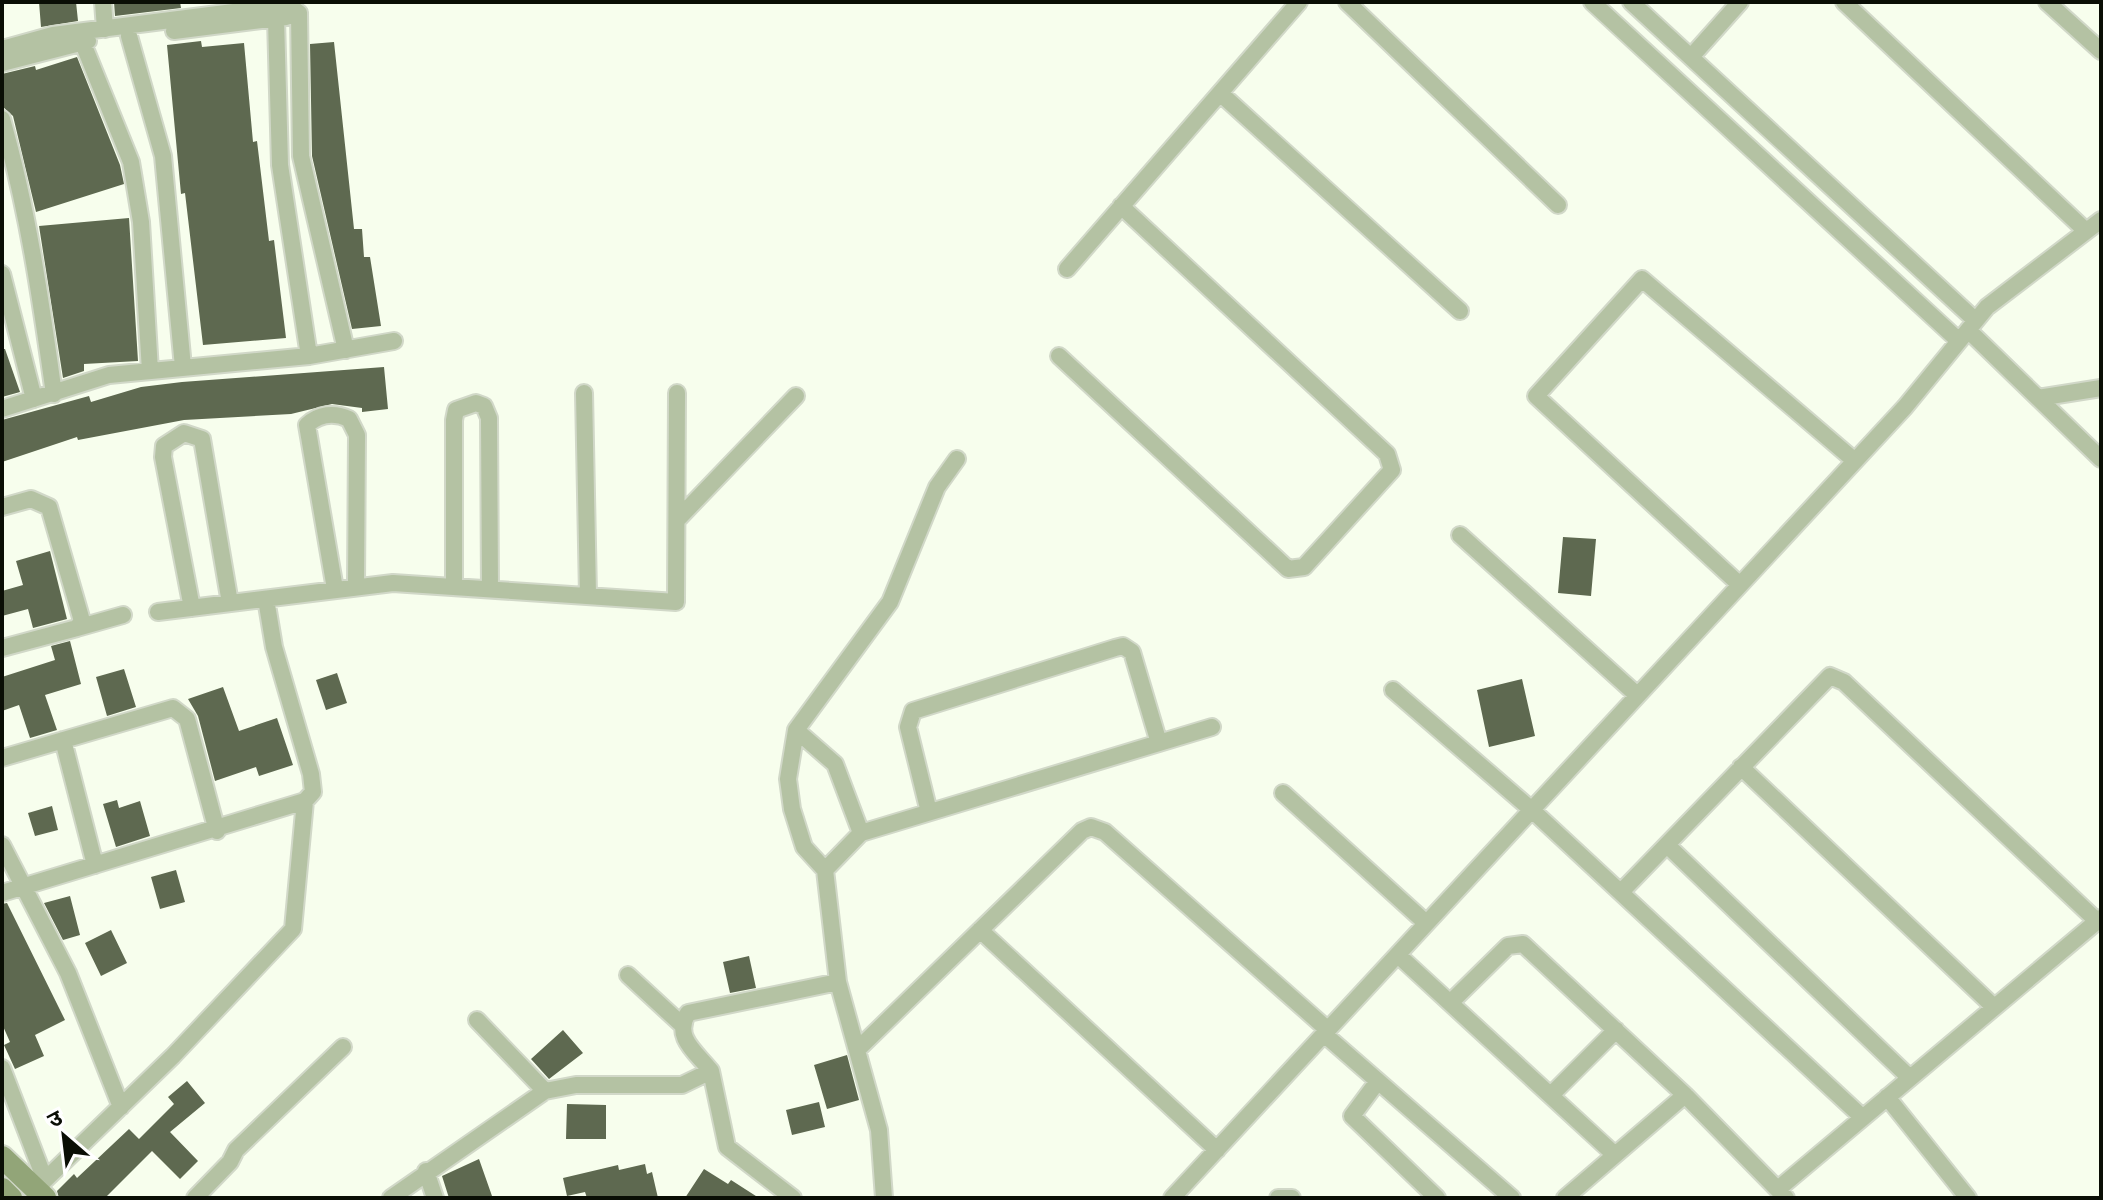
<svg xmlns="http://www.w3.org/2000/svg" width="2103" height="1200" font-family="Barlow,'Noto Sans Devanagari',sans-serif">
  <rect width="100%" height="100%" fill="#f7feed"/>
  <path fill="#5e6950" d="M39,2H76L78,21L41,27Z
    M114,2H180L181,8L115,16Z
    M201,41L202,47L244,43L253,142L257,141L269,241L274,240L286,338L203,345L185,193L181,194L167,45Z
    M334,42L354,229H362L364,257H370L381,326L352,329L312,156L310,44Z
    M77,57L120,165L124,184L36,212L13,116L2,106V74L35,66L36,70Z
    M129,218L138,361L84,364V371L63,378L39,226Z
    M2,349H5L20,392L2,397Z
    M384,367L388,409L362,412V408L332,404L291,414L184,420L78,440L77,437L2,462V420L89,396L91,402L141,387L182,382Z
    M1563,537L1596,539L1591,596L1558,593Z
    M50,551L67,619L33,628L28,609L2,616V591L23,585L16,561Z
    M70,641L81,684L45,695L57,730L30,738L19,705L2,711V677L55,660L51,646Z
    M124,669L136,707L107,716L96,677Z
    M337,673L347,703L326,710L316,680Z
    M1522,679L1535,736L1489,747L1477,690Z
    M223,687L239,731L277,718L293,765L259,776L256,767L215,781L198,716L188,699Z
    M117,800L119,808L140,801L150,836L116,847L103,804Z
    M52,806L58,830L35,836L28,813Z
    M176,870L185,902L160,909L151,877Z
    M70,896L80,935L63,940L44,903Z
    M7,903L65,1020L35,1035L44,1056L15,1069L4,1045L10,1042L2,1024V904Z
    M111,930L127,963L101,976L85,943Z
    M749,956L756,988L730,993L723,962Z
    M563,1030L583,1053L549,1079L531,1059Z
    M847,1055L859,1100L827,1109L814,1065Z
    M187,1081L205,1103L170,1132L198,1161L180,1179L152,1151L105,1198H59L57,1191L74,1174L77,1178L129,1129L139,1139L174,1104L168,1097Z
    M819,1102L825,1127L792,1135L786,1110Z
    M567,1104L606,1105V1139H566Z
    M479,1159L492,1196L449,1198L442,1176Z
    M645,1164L647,1174L652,1172L658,1198H587L585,1192L567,1196L563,1178L618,1165L619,1170Z
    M704,1169L728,1184L731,1180L759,1198H685Z"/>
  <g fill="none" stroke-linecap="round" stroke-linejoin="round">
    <g stroke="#d1d8c8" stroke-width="20">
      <path id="street" d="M103,2L105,29
        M1347,2L1558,205
        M1592,2L1959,341
        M1631,2L1975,320
        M1844,2L2086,231
        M2047,2L2101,51
        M299,13L301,156L346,350
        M276,19L280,165L309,356
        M174,31L286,17
        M129,36L163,156L183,367
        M82,41L131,162L141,222L150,371
        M2,49L53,35L288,5L299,13
        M1691,57L1740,2
        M2,63L88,41
        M1220,93L1460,311
        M2,119C28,210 41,301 54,394
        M1067,269L1299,2
        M2,274L34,399
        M1968,330L2101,459
        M1059,356L1288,569L1304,567L1392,470L1387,454L1121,206
        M584,393L588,595
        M2038,398L2101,388
        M2,409L109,375L309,356L394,341
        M2,507L31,499L49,507L82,621L77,628L2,648
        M677,520L796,396
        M1460,535L1637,695
        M1740,585L1536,396L1642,279L1855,461
        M454,586V420L456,410L476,403L484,406L489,418L490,589
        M335,589L307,425C319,414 334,412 349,419L357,435L356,587
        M192,608L163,457L164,446L184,433L202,439L230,603
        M158,612L393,583L676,602L677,393
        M77,628L123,615
        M1393,690L1533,811L1862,1117
        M796,730L890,602L937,487L957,459
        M63,740L95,865
        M2,758L173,708L187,719L217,831
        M1741,767L1994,1007
        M1283,793L1426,923
        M929,812L908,727L913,711L1115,648L1123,646L1132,652L1159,743
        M861,833L1212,727
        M2,845L68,973L121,1107
        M1667,845L1910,1078
        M825,870L861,833L835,764L796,730L788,779L792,809L804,847L825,870L838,982L879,1130L884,1198
        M1621,892L1830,676L1844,682L2097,921
        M2,893L305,801L313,792L311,774L274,647L266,599
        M980,930L1217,1150
        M1398,955L1615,1155
        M628,975L681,1024
        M1450,1003L1508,946L1523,944L1685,1095L1786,1198
        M477,1020L545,1091
        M1324,1034L1512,1198
        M857,1050L1082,831L1091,827L1105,832L1328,1030
        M2,1068L45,1180L40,1186
        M711,1071L727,1147L793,1198
        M1378,1081L1352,1116L1437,1198
        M1551,1095L1616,1030
        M1887,1097L1968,1198
        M426,1171L435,1198
        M45,1180L173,1056L293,929L305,801
        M1778,1189L2101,918
        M195,1198L230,1162L236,1150L343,1047
        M391,1198L545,1091L576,1085H682L711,1071C696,1052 673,1037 688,1013L838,982
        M1172,1198L1905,407L1987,307L2101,220
        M1278,1198H1292
        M1565,1198L1685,1095"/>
    </g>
    <g stroke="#d1d8c8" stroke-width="26">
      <path id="secondary" d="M2,1157L45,1198
        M2,1189L11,1198"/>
    </g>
    <use href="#street" stroke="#b4c2a3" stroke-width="16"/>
    <use href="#secondary" stroke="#92a578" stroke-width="22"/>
  </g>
  <rect width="2103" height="1200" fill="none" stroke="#0a0e05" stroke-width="8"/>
  <g transform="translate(64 1136) rotate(332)" stroke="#ffffff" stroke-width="6" paint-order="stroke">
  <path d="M0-6L14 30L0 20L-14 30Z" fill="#0a0e05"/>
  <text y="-12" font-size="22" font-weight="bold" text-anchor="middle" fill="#0a0e05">उ</text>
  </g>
</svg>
